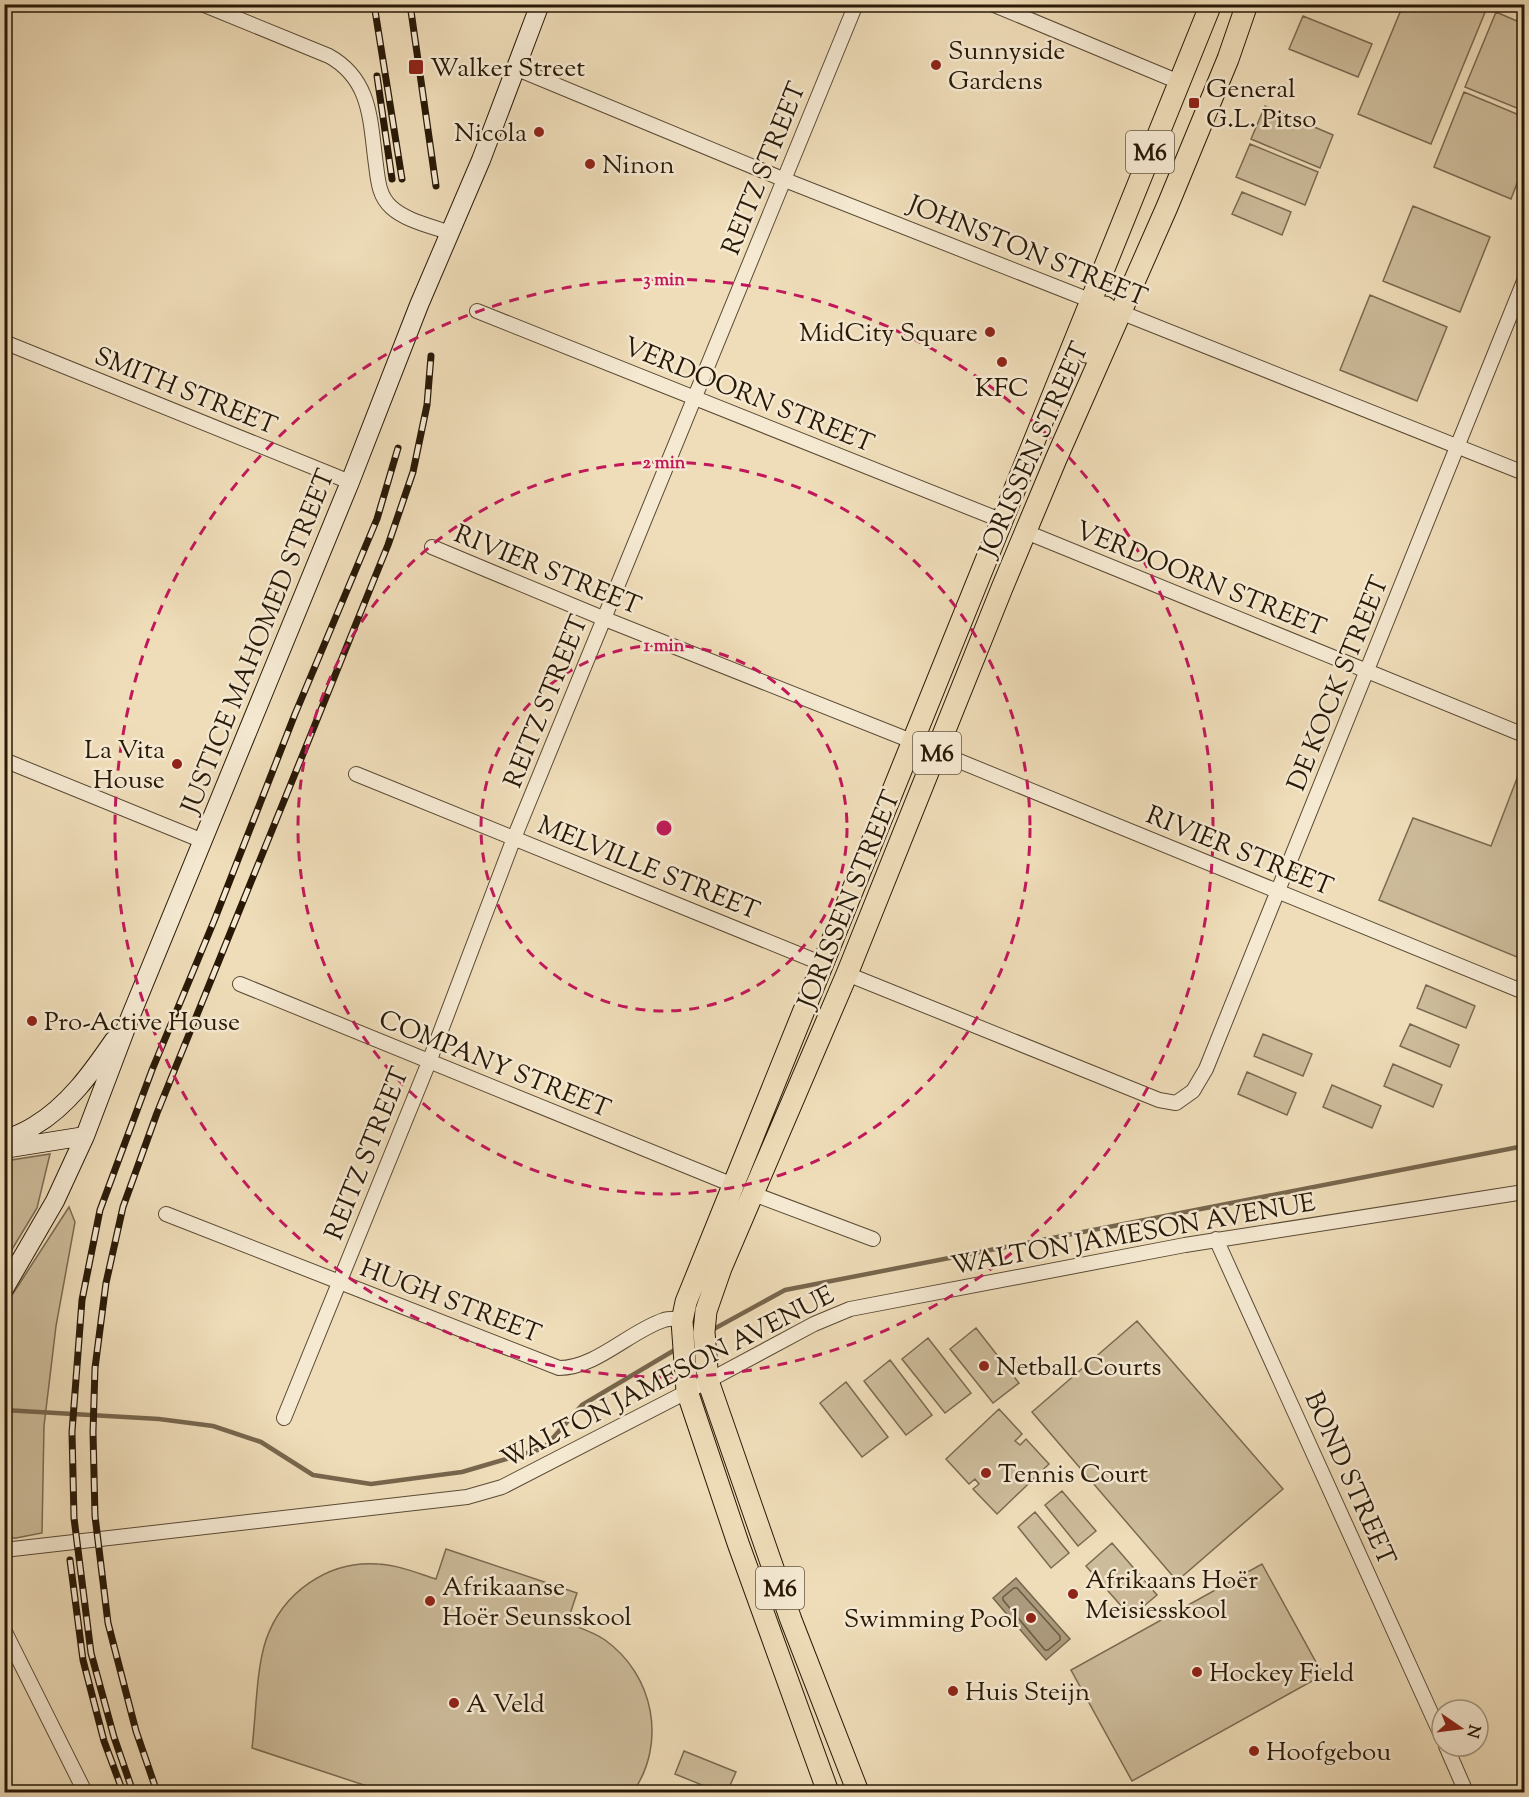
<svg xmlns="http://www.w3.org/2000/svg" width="1529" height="1797" font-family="'Sorts Mill Goudy',serif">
  <rect width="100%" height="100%" fill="#efddb9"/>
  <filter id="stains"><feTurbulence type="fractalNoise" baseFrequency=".00333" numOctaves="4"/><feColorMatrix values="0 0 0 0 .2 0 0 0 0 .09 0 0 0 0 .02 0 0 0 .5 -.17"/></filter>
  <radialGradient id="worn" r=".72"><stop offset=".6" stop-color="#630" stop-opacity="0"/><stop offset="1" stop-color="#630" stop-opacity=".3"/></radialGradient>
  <path fill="#cdbc9b" stroke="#7a6a51" stroke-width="1.5" d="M1403,5H1488L1431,144L1358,114Z
    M1496,12L1524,24V111L1465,87Z
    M1303,16L1372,44L1358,77L1289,49Z
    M1464,92L1524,117V165L1511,199L1434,167Z
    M1265,106L1333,135L1320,168L1251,139Z
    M1250,144L1318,172L1305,205L1236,177Z
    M1242,192L1291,212L1282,235L1232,214Z
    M1413,206L1490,237L1460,312L1383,281Z
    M1370,295L1447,327L1417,401L1340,370Z
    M1524,760V960L1379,900L1413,818L1491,846Z
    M1426,985L1475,1006L1466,1028L1417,1008Z
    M1410,1024L1459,1045L1450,1067L1400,1046Z
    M1263,1034L1312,1054L1303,1076L1254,1056Z
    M1393,1064L1442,1085L1433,1107L1384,1086Z
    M1247,1072L1296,1093L1287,1115L1238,1094Z
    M1332,1085L1381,1106L1372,1128L1323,1107Z
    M50,1154L37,1208L5,1261V1161Z
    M69,1207L75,1222L56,1326L44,1426L42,1533L16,1538H5V1306Z
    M1137,1321L1283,1489L1177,1581L1032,1412Z
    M976,1328L1019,1383L993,1403L950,1349Z
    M928,1338L971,1393L945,1413L902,1359Z
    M890,1360L932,1415L906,1435L864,1381Z
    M846,1382L888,1437L862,1457L820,1403Z
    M999,1409L1022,1434L1015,1441L1020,1445L1026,1439L1049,1464L997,1514L973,1489L979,1484L975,1479L969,1484L946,1459Z
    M1062,1491L1096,1531L1078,1546L1045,1505Z
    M1035,1512L1069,1553L1051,1568L1018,1527Z
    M1112,1543L1157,1595L1131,1617L1086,1566Z
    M446,1549L577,1593L567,1623C580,1628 594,1632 605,1640C654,1675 667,1743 633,1792H385L252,1748C256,1717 256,1669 266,1640C282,1593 328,1560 378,1564C398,1565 417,1573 436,1579Z
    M1262,1564L1323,1675L1132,1781L1071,1670Z
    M684,1751L736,1772L727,1792H719L675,1774Z"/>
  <path fill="#ab9a7c" stroke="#77664d" stroke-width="1.5" d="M1016,1578L1070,1639L1046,1660L993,1598Z"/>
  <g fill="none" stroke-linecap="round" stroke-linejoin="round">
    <path stroke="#6a5a42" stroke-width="1.5" d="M1014,1588H1017L1060,1636V1640L1048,1650H1045L1003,1600V1597Z"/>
    <path stroke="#77664d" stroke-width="4.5" d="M712,1330L785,1290L1524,1146
      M4,1410L159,1419L213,1426L261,1442L313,1475L371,1484L462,1472L544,1448L582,1405L678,1348"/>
    <g stroke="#5a4a34" stroke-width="16">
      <path id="street" d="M202,4L329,56C372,80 370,122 376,165C378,181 379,196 391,207C406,221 432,226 450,233
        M992,4L1179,82
        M515,68L785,180L1097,303
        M1115,310L1524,473
        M477,311L1003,521
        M4,342L350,482
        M1026,532L1524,735
        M432,547L605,619L914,742
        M937,752L1524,992
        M4,760L203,841
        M356,774L823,964
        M847,974L1159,1100L1176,1103L1193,1091L1206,1069L1524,281
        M240,984L733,1185
        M751,1193L873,1239
        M166,1214L559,1368C596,1368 630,1331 664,1320C669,1318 677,1319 683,1319
        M1216,1239L1442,1737
        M284,1418L429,1062L514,838L856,4
        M4,1550L467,1497L502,1487L704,1383L814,1324L850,1309L1185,1245L1524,1192
        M4,1630L85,1792
        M1446,1746L1466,1792"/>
    </g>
    <g stroke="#281907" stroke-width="20">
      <path id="secondary" d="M4,1140C14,1136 25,1132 34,1126C68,1106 92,1072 114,1040
        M4,1149L85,1136
        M4,1289L55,1201L85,1136L129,1020L350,482L419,305L481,160L540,4"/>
    </g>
    <g stroke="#281907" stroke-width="23">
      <path id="primary" d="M1086,352L1105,307
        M828,1792L738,1543L687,1391L682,1321L686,1302L1211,4
        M858,1792L791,1620L708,1381L704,1332L706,1311L721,1268L847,974L1002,588L1056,459L1167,207L1228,59L1247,4"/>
    </g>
    <use href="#street" stroke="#f5e9d2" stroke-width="14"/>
    <use href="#secondary" stroke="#f5e9d2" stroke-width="18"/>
    <use href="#primary" stroke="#efddb9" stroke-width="21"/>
    <g stroke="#281907" stroke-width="7">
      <path id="rail" d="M374,4L402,179
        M410,4L436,186
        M377,76L392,179
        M70,1560L83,1660L104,1741L123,1792
        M133,1792L114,1737L91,1653L74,1518L72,1432L82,1300L100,1210L152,1070L214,921L295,714L377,519L398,448
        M157,1792L136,1731L108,1623L95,1516L93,1432L95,1368L106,1283L123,1207L157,1113L388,545L413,472L427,405L431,356"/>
    </g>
    <use href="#rail" stroke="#f5e9d2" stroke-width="4.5" stroke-dasharray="14" stroke-linecap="butt"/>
  </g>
  <g fill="none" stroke="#c2185b" stroke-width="3" stroke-dasharray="10 8">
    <circle cx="664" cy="828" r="183"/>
    <circle cx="664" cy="828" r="366"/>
    <circle cx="664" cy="828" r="549"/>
  </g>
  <g fill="#8f2418" stroke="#f5e9d2" stroke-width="2">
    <circle cx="936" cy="65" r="6"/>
    <rect x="408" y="59" width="16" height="16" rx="3"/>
    <rect x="1188" y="97" width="12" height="12" rx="3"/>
    <circle cx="539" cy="132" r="6"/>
    <circle cx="590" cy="164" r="6"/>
    <circle cx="990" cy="332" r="6"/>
    <circle cx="1002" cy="362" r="6"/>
    <circle cx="177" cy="764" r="6"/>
    <circle cx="32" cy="1021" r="6"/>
    <circle cx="984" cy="1366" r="6"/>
    <circle cx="986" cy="1473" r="6"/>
    <circle cx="1073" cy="1594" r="6"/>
    <circle cx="430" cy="1601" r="6"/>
    <circle cx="1031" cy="1618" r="6"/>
    <circle cx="1197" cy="1672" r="6"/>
    <circle cx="953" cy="1691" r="6"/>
    <circle cx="454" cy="1703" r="6"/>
    <circle cx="1254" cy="1751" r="6"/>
  </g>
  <g text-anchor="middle" stroke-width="5" stroke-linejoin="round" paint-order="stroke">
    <g fill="#f5e9d2" stroke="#665744" stroke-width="1.5">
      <rect x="1126" y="131" width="48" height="42" rx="4.5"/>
      <rect x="913" y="732" width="48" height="42" rx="4.5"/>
      <rect x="756" y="1567" width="48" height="42" rx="4.5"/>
    </g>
    <g font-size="24" font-weight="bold" fill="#281907">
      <text x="1150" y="160">M6</text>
      <text x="937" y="761">M6</text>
      <text x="780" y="1596">M6</text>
    </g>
    <g font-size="26" fill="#281907" stroke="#f5e9d2" text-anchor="start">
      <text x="948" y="59">Sunnyside<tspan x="948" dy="30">Gardens</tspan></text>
      <text x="430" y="76">Walker Street</text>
      <text x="1206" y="97">General<tspan x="1206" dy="30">G.L. Pitso</tspan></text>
      <text x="527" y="141" text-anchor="end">Nicola</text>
      <text x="602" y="173">Ninon</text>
      <text x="978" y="341" text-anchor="end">MidCity Square</text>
      <text x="1002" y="396" text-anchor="middle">KFC</text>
      <text x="165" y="758" text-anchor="end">La Vita<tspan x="165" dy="30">House</tspan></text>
      <text x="44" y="1030">Pro-Active House</text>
      <text x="996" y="1375">Netball Courts</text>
      <text x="998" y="1482">Tennis Court</text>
      <text x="1085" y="1588">Afrikaans Hoër<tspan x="1085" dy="30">Meisiesskool</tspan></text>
      <text x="442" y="1595">Afrikaanse<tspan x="442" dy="30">Hoër Seunsskool</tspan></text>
      <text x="1019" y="1627" text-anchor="end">Swimming Pool</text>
      <text x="1209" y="1681">Hockey Field</text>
      <text x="965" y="1700">Huis Steijn</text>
      <text x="466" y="1712">A Veld</text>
      <text x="1266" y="1760">Hoofgebou</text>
    </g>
    <g font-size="26" fill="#281907" stroke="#f5e9d2">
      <text transform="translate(763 168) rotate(-68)" y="9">REITZ STREET</text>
      <text transform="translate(1028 250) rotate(22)" y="9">JOHNSTON STREET</text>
      <text transform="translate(186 390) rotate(22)" y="9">SMITH STREET</text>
      <text transform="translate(749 394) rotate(22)" y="9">VERDOORN STREET</text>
      <text transform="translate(1033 449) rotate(-66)" y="9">JORISSEN STREET</text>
      <text transform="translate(548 569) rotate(22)" y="9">RIVIER STREET</text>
      <text transform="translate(1201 578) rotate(22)" y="9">VERDOORN STREET</text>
      <text transform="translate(257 641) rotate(-68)" y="9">JUSTICE MAHOMED STREET</text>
      <text transform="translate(1337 683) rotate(-68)" y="9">DE KOCK STREET</text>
      <text transform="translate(545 701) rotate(-68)" y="9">REITZ STREET</text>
      <text transform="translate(1240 850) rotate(22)" y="9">RIVIER STREET</text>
      <text transform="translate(649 867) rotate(22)" y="9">MELVILLE STREET</text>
      <text transform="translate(848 899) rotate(-68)" y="9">JORISSEN STREET</text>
      <text transform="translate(495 1063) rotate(22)" y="9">COMPANY STREET</text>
      <text transform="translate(366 1153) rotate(-68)" y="9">REITZ STREET</text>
      <text transform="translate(1133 1233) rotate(-10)" y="9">WALTON JAMESON AVENUE</text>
      <text transform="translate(451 1300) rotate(21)" y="9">HUGH STREET</text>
      <text transform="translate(667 1376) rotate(-27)" y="9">WALTON JAMESON AVENUE</text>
      <text transform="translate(1351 1478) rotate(66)" y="9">BOND STREET</text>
    </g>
  </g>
  <circle cx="664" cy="828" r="9" fill="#c2185b" stroke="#f5e9d2" stroke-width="3"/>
  <g font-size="18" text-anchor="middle" font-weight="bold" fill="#c2185b" stroke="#f5e9d2" stroke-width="5" stroke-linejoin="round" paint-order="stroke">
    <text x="664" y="285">3 min</text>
    <text x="664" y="468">2 min</text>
    <text x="664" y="651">1 min</text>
  </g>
  <rect width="1529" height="1797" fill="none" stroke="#efddb9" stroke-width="24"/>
  <rect x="6" y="6" width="1517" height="1785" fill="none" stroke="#281907" stroke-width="3"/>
  <rect x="12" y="12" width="1505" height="1773" fill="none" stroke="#281907" stroke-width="1.5"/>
  <g transform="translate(1460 1728) rotate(104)"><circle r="28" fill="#f5e9d2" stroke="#a39681" stroke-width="1.5"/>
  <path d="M0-4.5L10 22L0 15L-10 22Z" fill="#8f2418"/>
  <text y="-9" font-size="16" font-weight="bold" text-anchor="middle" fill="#281907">N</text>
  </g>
  <rect width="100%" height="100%" filter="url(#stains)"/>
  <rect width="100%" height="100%" fill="url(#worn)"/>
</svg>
